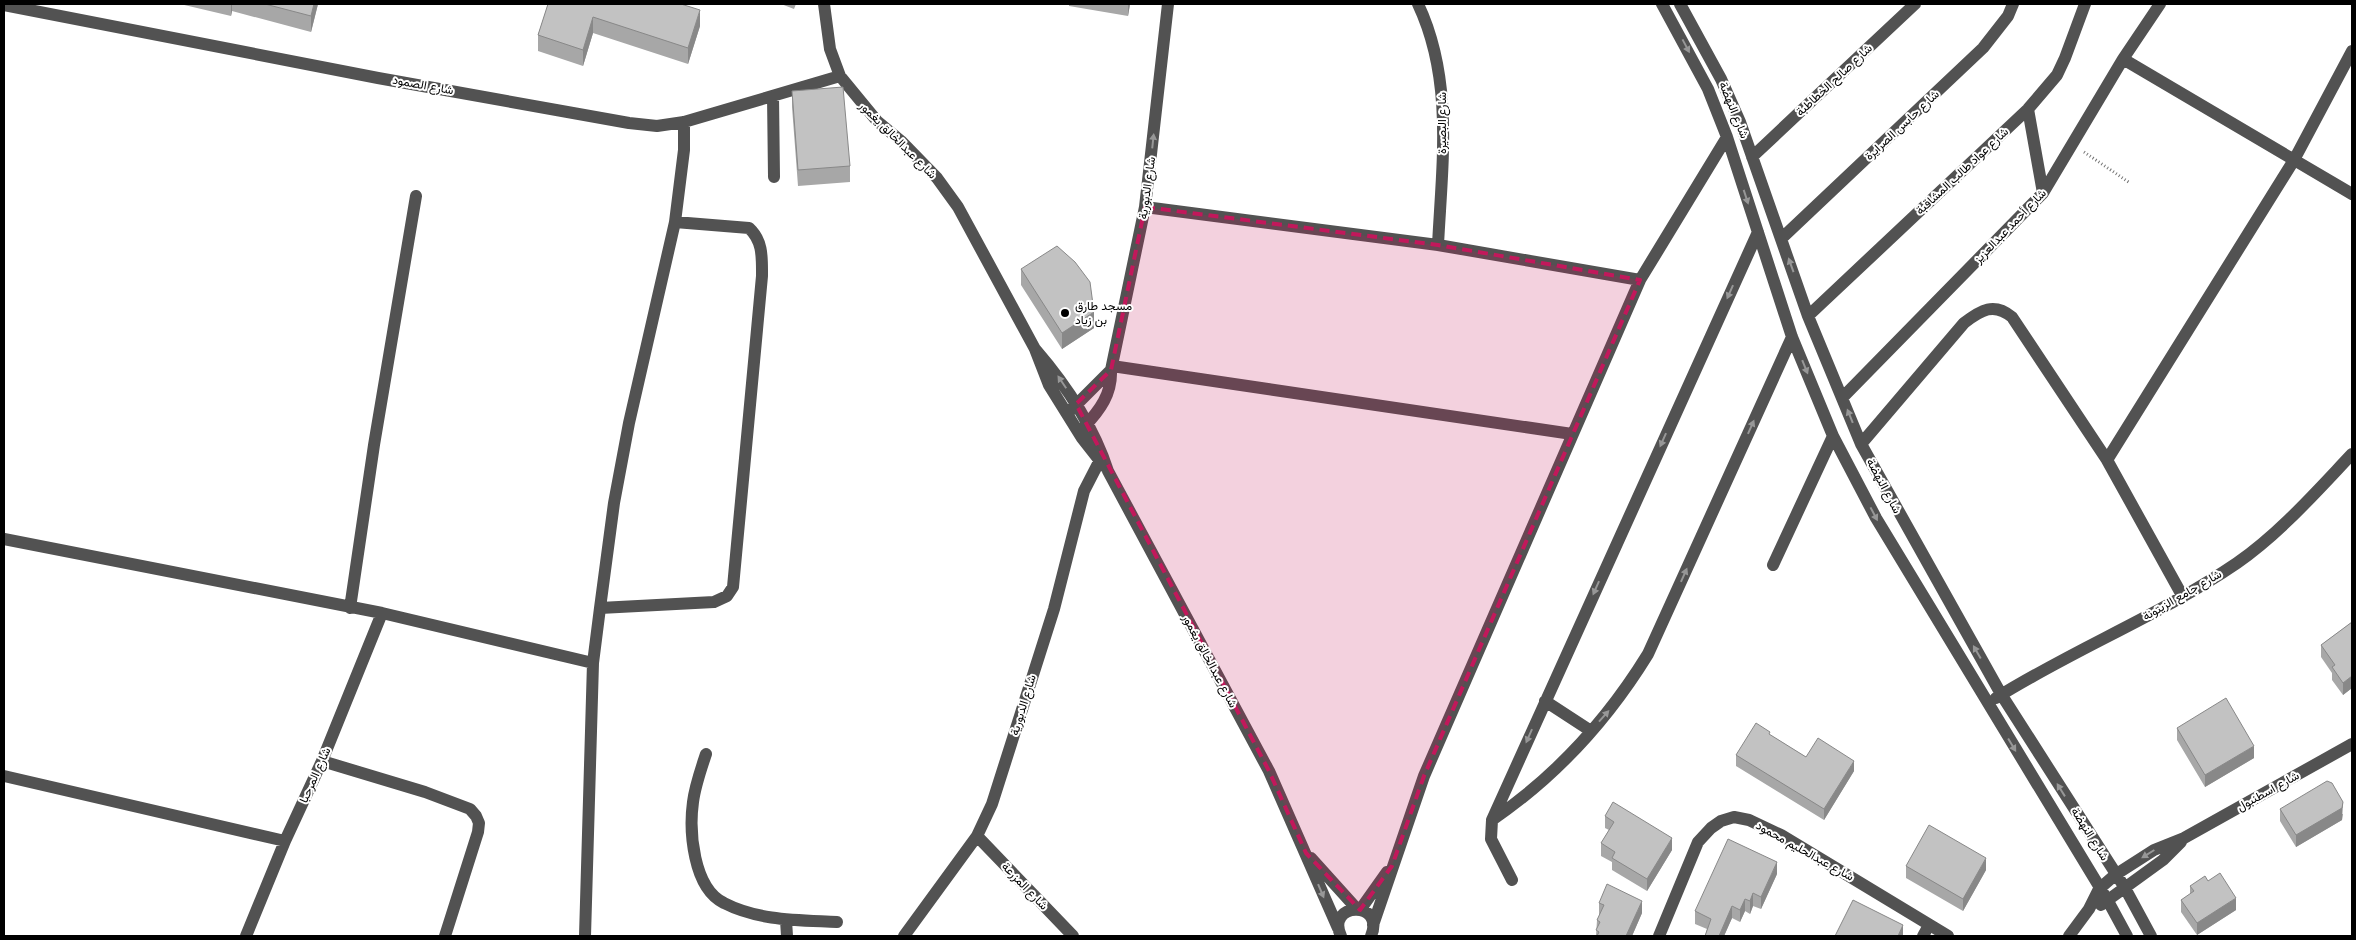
<svg xmlns="http://www.w3.org/2000/svg" width="2356" height="940" font-family="Mulish,Vazirmatn,sans-serif">
  <rect width="100%" height="100%" fill="#fff"/>
  <g fill="none" stroke-linecap="round" stroke-linejoin="round">
    <path stroke="#747474" stroke-width="3" stroke-dasharray="1 2.5" stroke-linecap="butt" d="M2084,152L2130,183"/>
    <path stroke="#525252" stroke-width="12" d="M824,4L830,49L840,76L877,121L901,141L937,178L958,207L1035,349L1049,385L1082,438L1104,466
      M1418,4C1454,80 1442,164 1438,245
      M1662,4L1708,89L1727,137L1792,337L1833,436L1876,518L2108,901L2127,936
      M1680,4L1721,79L1740,122L1808,316L1861,444L2001,694L2125,888L2151,936
      M4,5L378,78L629,123L657,126L684,122L840,76
      M2123,59L2352,194
      M773,96L774,177
      M2028,109L2043,193
      M1752,157L1915,4
      M1145,207L1438,245L1640,280
      M1781,239L1983,48L2008,16L2013,4
      M1808,316L2028,109L2057,75L2065,58L2085,4
      M1035,349C1067,386 1093,425 1108,471L1269,771L1338,928
      M1112,366L1572,434
      M1843,397L2043,193L2123,59L2160,4
      M1072,409L1111,370
      M1084,427C1100,410 1112,394 1111,370L1145,207L1168,4
      M1861,444L1964,323C1981,310 1994,302 2012,317L2107,460L2183,597
      M2107,460L2294,160L2352,51
      M4,539L382,613L593,663
      M1773,565L1833,436
      M350,608L374,445L416,196
      M600,608L714,602L727,596L733,587L762,276C762,257 763,241 749,228L675,222
      M1996,698C2074,649 2161,615 2237,563C2280,533 2316,492 2352,454
      M1545,701L1591,731
      M706,754C701,769 695,786 693,802C689,831 693,888 724,903C759,921 799,920 837,922
      M322,761L425,792L470,809L476,816L479,823L478,832L445,936
      M4,776L285,841
      M1492,820C1555,777 1608,719 1648,654L1792,337
      M977,836L1073,936
      M1311,858L1357,909
      M1512,880L1491,839L1492,820L1758,232
      M2101,905L2163,860L2181,842
      M1360,910L1387,872
      M786,920L787,936
      M1373,925L1424,776L1640,280L1727,137
      M246,936L285,841L322,761L382,613
      M585,936L593,663L600,608L614,503L629,423L675,222L684,150V122
      M904,936L977,836L992,804L1054,609L1084,491L1102,456
      M1341,936C1325,902 1386,900 1371,936
      M1659,936L1698,842L1711,828L1721,821L1734,817L1749,820L1781,835L1948,936
      M1923,936L1929,925
      M2069,936L2089,909L2099,889L2115,875L2154,850L2184,838L2352,744"/>
  </g>
  <path fill="#a7a7a7" d="M180,4H318L311,32L232,11L231,16Z
    M548,4L700,26L688,64L593,33L583,66L538,51V35Z
    M781,4H796L794,9Z
    M1069,4H1130L1128,16L1069,6Z
    M792,91L850,166V182L798,186L792,107Z
    M1021,269L1094,328L1062,349L1021,285Z
    M2352,622V688L2343,695L2332,680V673L2321,657V645Z
    M2177,728L2254,758L2205,787L2177,740Z
    M1770,735L1806,757L1854,771L1824,820L1736,766V755Z
    M2280,809L2343,814L2342,820L2296,847L2280,821Z
    M1605,816L1672,850L1647,891L1612,870V862L1601,856V843L1609,830L1605,828Z
    M1906,866L1986,870L1963,911L1906,878Z
    M1777,874L1761,909L1753,906L1750,914L1745,911L1740,922L1732,918L1724,936H1705L1707,929L1695,924V911Z
    M2208,881L2236,910L2197,935L2181,912V900L2190,894V886Z
    M1599,903L1642,913L1632,936H1596L1597,920L1599,916Z"/>
  <path fill="#888" d="M231,4H232V11L231,16Z
    M314,4H318L311,32V16Z
    M1128,4H1130L1128,16Z
    M700,10V26L688,64V48Z
    M593,17V33L583,66V50Z
    M1094,312V328L1062,349V333Z
    M2352,676V688L2343,695V683Z
    M2254,746V758L2205,787V775Z
    M1854,761V771L1824,820V809Z
    M2343,802L2342,820L2296,847V835Z
    M1672,838V850L1647,891V879Z
    M1986,858V870L1963,911V899Z
    M1777,862V874L1761,909V897Z
    M1753,893V906L1750,914V901Z
    M2236,898V910L2197,935V923Z
    M1745,899V911L1740,922V910Z
    M1642,901V913L1632,936H1626Z
    M1732,906V918L1724,936H1719Z
    M1903,925V936H1898Z"/>
  <path fill="#c2c2c2" stroke="#888" d="M265,4H314L311,16Z
    M548,4H681L700,10L688,48L593,17L583,50L538,35Z
    M843,87L850,166L798,170L792,91Z
    M1057,246L1075,262L1090,282L1094,312L1062,333L1021,269Z
    M2352,622V676L2343,683L2332,667L2335,665L2321,645Z
    M2226,698L2254,746L2205,775L2177,728Z
    M1756,723L1770,732L1769,734L1806,757L1818,738L1854,761L1824,809L1736,755Z
    M2327,781L2332,783L2343,802L2342,808L2296,835L2280,809Z
    M1613,802L1672,838L1647,879L1612,858L1615,852L1601,843L1614,822L1605,816Z
    M1929,825L1986,858L1963,899L1906,866Z
    M1728,839L1777,862L1761,897L1753,893L1750,901L1745,899L1740,910L1732,906L1719,936H1705L1711,919L1695,911Z
    M2220,873L2236,898L2197,923L2181,900L2194,891L2190,886L2205,876L2208,881Z
    M1607,884L1642,901L1626,936H1597L1599,932L1596,930L1600,922L1597,920L1604,905L1599,903Z
    M1853,900L1903,925L1898,936H1835Z"/>
  <defs><path id="oneway-solid" d="M-6-.8H1V-3.2L6.5 0L1 3.2V.8H-6Z" transform="scale(1.25)"/></defs>
  <g fill="#979797">
    <use href="#oneway-solid" transform="translate(1686 46) rotate(62)"/>
    <use href="#oneway-solid" transform="translate(1153 141) rotate(-84)"/>
    <use href="#oneway-solid" transform="translate(1746 197) rotate(72)"/>
    <use href="#oneway-solid" transform="translate(1791 265) rotate(-110)"/>
    <use href="#oneway-solid" transform="translate(1730 292) rotate(114)"/>
    <use href="#oneway-solid" transform="translate(1805 367) rotate(68)"/>
    <use href="#oneway-solid" transform="translate(1062 382) rotate(-124)"/>
    <use href="#oneway-solid" transform="translate(1850 416) rotate(-112)"/>
    <use href="#oneway-solid" transform="translate(1751 427) rotate(-66)"/>
    <use href="#oneway-solid" transform="translate(1663 440) rotate(114)"/>
    <use href="#oneway-solid" transform="translate(1874 514) rotate(62)"/>
    <use href="#oneway-solid" transform="translate(1684 575) rotate(-66)"/>
    <use href="#oneway-solid" transform="translate(1596 588) rotate(114)"/>
    <use href="#oneway-solid" transform="translate(1977 652) rotate(-120)"/>
    <use href="#oneway-solid" transform="translate(1604 716) rotate(-48)"/>
    <use href="#oneway-solid" transform="translate(1529 736) rotate(114)"/>
    <use href="#oneway-solid" transform="translate(2012 745) rotate(59)"/>
    <use href="#oneway-solid" transform="translate(2061 790) rotate(-122)"/>
    <use href="#oneway-solid" transform="translate(2148 854) rotate(148)"/>
    <use href="#oneway-solid" transform="translate(1321 891) rotate(67)"/>
  </g>
  <path fill="#c2185b" fill-opacity="0.2" stroke="#c2185b" stroke-width="4" stroke-dasharray="10 6" stroke-linejoin="round" d="M1145,207L1438,245L1640,280L1424,776L1392,866L1360,910L1306,853L1269,771L1076,404L1111,370Z"/>
  <circle fill="#000" stroke="#fff" stroke-width="2" cx="1065" cy="313" r="5"/>
  <g text-anchor="middle" stroke-width="4" stroke-linejoin="round" paint-order="stroke">
    <g font-size="12" fill="#000" stroke="#fff">
      <text transform="translate(1834 80) rotate(-43)" y="4">شارع صالح الخطاطبة</text>
      <text transform="translate(423 85) rotate(10)" y="4">شارع الصمود</text>
      <text transform="translate(1734 110) rotate(68)" y="4">شارع النهضة</text>
      <text transform="translate(1442 123) rotate(-90)" y="4">شارع البصيرة</text>
      <text transform="translate(1902 125) rotate(-43)" y="4">شارع حابس الصرايرة</text>
      <text transform="translate(898 140) rotate(45)" y="4">شارع عبدالخالق يغمور</text>
      <text transform="translate(1962 171) rotate(-43)" y="4">شارع عواد طالب المشاقبة</text>
      <text transform="translate(1147 188) rotate(-82)" y="4">شارع الدبورية</text>
      <text transform="translate(2010 226) rotate(-46)" y="4">شارع أحمد عبدالعزيز</text>
      <text transform="translate(1884 486) rotate(62)" y="4">شارع النهضة</text>
      <text transform="translate(2182 595) rotate(-30)" y="4">شارع جامع الزيتونة</text>
      <text transform="translate(1210 661) rotate(62)" y="4">شارع عبدالخالق يغمور</text>
      <text transform="translate(1023 705) rotate(-73)" y="4">شارع الدبورية</text>
      <text transform="translate(315 775) rotate(-66)" y="4">شارع المرحبا</text>
      <text transform="translate(2268 791) rotate(-29)" y="4">شارع اسطنبول</text>
      <text transform="translate(2090 834) rotate(58)" y="4">شارع النهضة</text>
      <text transform="translate(1805 851) rotate(29)" y="4">شارع عبدالحليم محمود</text>
      <text transform="translate(1025 886) rotate(46)" y="4">شارع المزرعة</text>
    </g>
    <g font-size="12" fill="#000" stroke="#fff" text-anchor="start">
      <text x="1075" y="310">مسجد طارق<tspan x="1075" dy="14">بن زياد</tspan></text>
    </g>
  </g>
  <rect width="2356" height="940" fill="none" stroke="#000000" stroke-width="10"/>
</svg>
